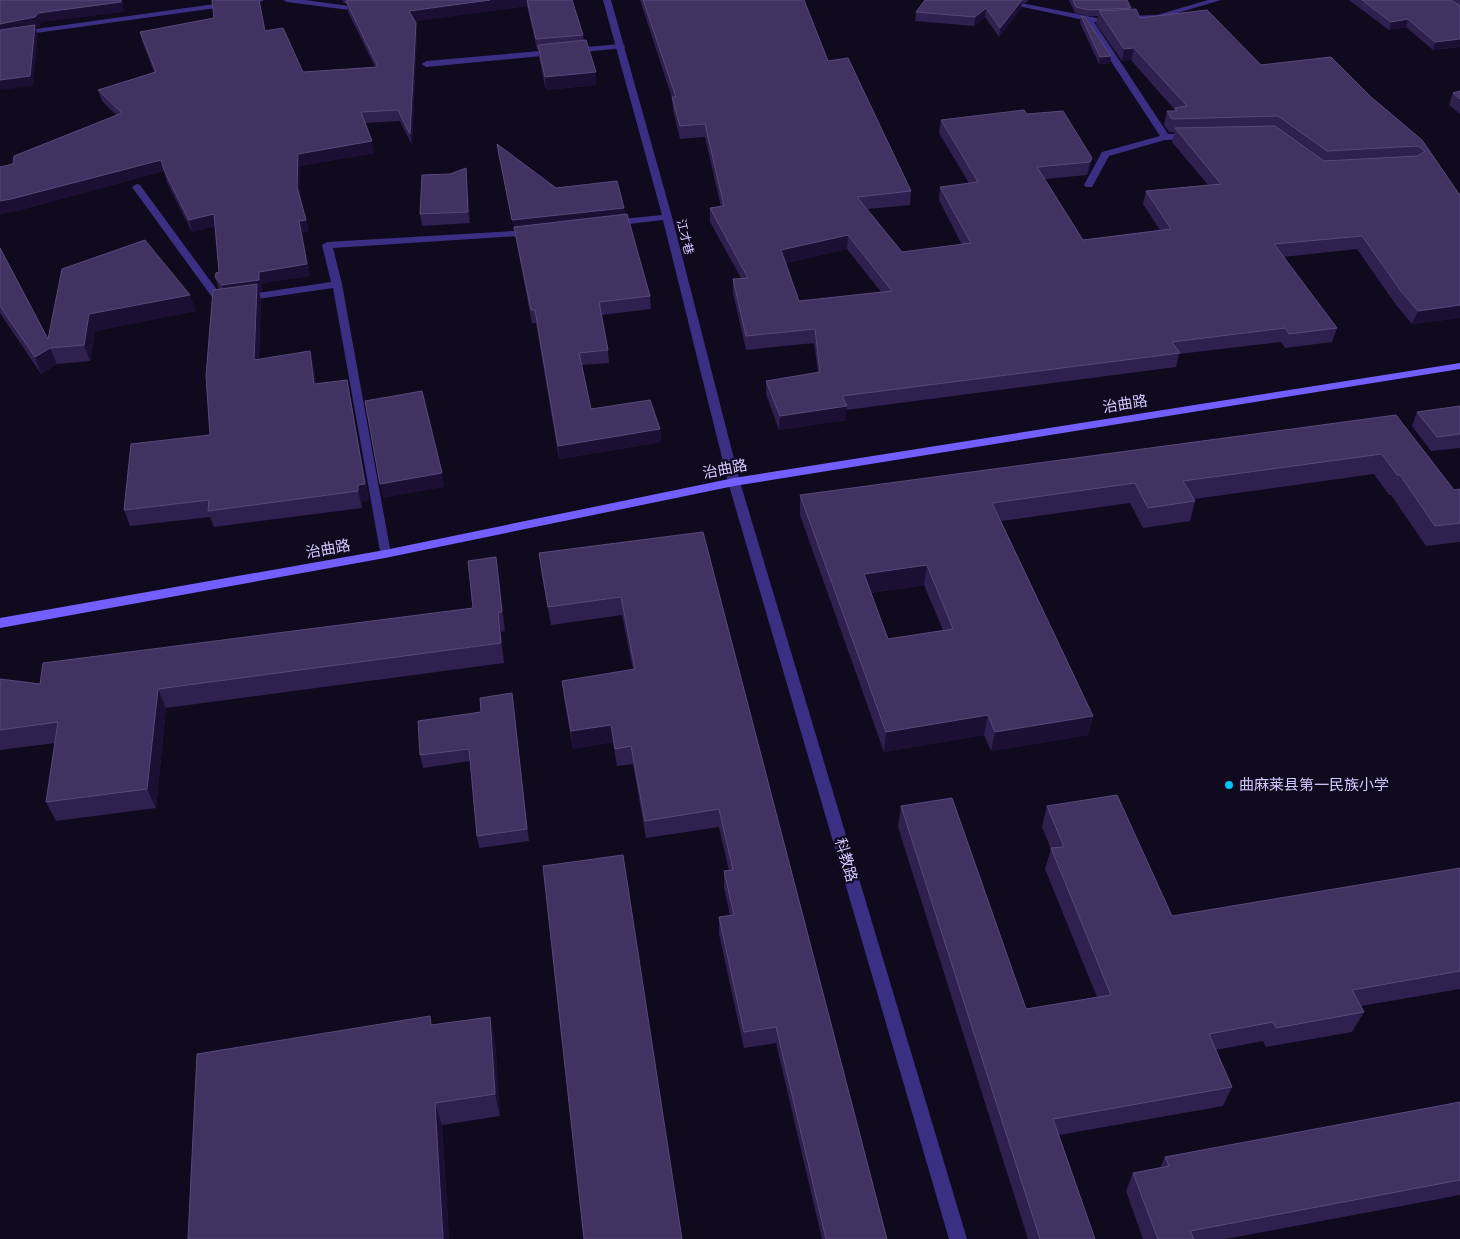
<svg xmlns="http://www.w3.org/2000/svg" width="1460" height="1239" font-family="'Fira Sans','Noto Sans SC',sans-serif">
  <rect width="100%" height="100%" fill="#100a1f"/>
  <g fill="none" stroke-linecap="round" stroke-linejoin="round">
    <path fill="#3b2f83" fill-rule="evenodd" d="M621,44L625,46L624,48L426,67L422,64L426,61Z"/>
    <path fill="#3b2f83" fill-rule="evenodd" d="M243,0H264L260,2L0,38V34Z
      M283,0H305L349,6L353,8L349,10L287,2Z
      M603,0H611L672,217L740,482L734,486L728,482L663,220L612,226L607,223L612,220L662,215Z
      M990,0H1006L1097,18V22H1094L1168,134L1189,133L1193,136L1189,139L1165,140L1109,156L1092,187H1086L1084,185L1102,152L1160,136L1084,20Z
      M1208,0H1221L1157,19L1124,20L1120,18L1124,16L1157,15Z
      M137,184L140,185L223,298L227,299V303L217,304L132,187Z
      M530,230L533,231V235L333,248L342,284L391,554L389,557H381L333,288L243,301L238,298L243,295L331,282L322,245L327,242Z"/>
    <path fill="#3b2f83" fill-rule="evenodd" d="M734,478L740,482L967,1239H949L728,482Z"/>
    <path fill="#735fff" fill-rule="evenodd" d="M1460,363V369L734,486L385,558L0,628V618L385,550L734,478Z"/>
  </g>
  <path fill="#2e214f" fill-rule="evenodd" d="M342,0H572L583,35L584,41L596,85L546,90L539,58L538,49H537L527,6L415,21L417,33L412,145L400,121L365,123L374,153L300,166V196L309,231L302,232L310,276L262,283V291L259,292L261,300L259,359L314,367L316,384L347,380L350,396L369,500L362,502V508L214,527L210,517L130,526L124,510L210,435L219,289L215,277L219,272L215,226L192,232L167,182L164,171L16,211L0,214V167L13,164L117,116L102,101L98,90L154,72L143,43L140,32L265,31L303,72L375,67L348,12L347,4L344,3Z
    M640,0H804L828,61L911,191L910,205L867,209L902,252L962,245L939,200L940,187L969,183L939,133L941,120L1027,114L1092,158L1089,172L1087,175L1045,179L1083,240L1160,230L1143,204L1146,191L1208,185L1172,142L1175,132H1169L1164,125L1167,111H1174V109L1131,60L1122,61L1096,24L1098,16H1088L1075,13L1069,0H1127L1131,8V10L1140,18L1261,65L1371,97L1422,140L1459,194H1460V318L1412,324L1396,305L1357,249L1283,257L1337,328L1332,342L1285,348L1281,342L1179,354L1176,367L846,410V420L779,430L766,394V381L818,372L814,343L746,350L733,293V279L741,278L710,222V208L721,207L705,137L680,139L673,110L672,98ZM847,249L881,292L799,301L786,263Z
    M925,0H1028L1026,3L1022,2L1021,9L999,37L985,17L974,26L915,21L916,12Z
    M1349,0H1460V47L1433,50L1406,27L1389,30Z
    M1081,16L1111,56L1110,63L1099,64L1080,23Z
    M1460,91V114L1449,105L1453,93Z
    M497,144L556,188L624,208L625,214L650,296L651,309L602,315L608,350L609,363L582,365L591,409L660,429L661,442L559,459L536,323H532L516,240L514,230L498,153Z
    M466,168L467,180L470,223L422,226L420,214L450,174Z
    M0,248L48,339L190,295L195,311L95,331L90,361L57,364L41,374L0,313Z
    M1460,406V448L1431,451L1412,426L1417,412Z
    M1396,415L1454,490L1460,489V542L1426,546L1391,495H1389L1374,474L1194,499L1195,501L1190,521L1143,528L1130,503L1001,521L1093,716L1088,735L991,751L984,735L884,752L800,515V495ZM924,585L943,630L888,639L871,593Z
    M703,532L887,1239H822L776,1043L744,1048L719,934V917L730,915L724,888V871H729L719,827L646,838L633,764L617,766L613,742L573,749L564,698L562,681L633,670L622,615L551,625L541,571L539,553Z
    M499,577L505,631L501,632L504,663L166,708L156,808L56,821L46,802L55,743L0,750V679L40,684L473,608Z
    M512,693L529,841L479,848L477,836L470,761L423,768L420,755L481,712Z
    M901,806L1026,1009L1097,997L1045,869L1051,849L1042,827L1047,806L1172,916L1460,868V989L1361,1006L1364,1012L1352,1032L1266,1047L1263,1041L1216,1050L1232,1087L1223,1106L1059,1135L1095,1239H1028L898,827Z
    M433,1025L495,1040L500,1116L442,1125L449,1239H188Z
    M1460,1102V1195L1226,1239H1143L1126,1191L1133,1173L1160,1168L1165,1157Z"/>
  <path fill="#1b1034" d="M123,0L124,12L41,22L39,27H35L38,35L33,86L0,90V24L38,13Z
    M490,0H527V6L411,22L409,11Z
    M1022,0L1021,9L999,37L1000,28Z
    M986,8L985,17L974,26L975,17Z
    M1408,19L1406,27L1389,30L1391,22Z
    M416,23L417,33L412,145L410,134Z
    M1460,39V47L1433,50L1435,42Z
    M1134,48L1131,60L1122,61L1124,49Z
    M1111,56L1110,63L1099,64L1100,57Z
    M596,72V85L546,90L545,77Z
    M372,141L374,153L300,166V198L297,187L298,154Z
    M1092,158L1089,172L1087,175L1090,162Z
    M161,160L164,171L16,211L0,214V201Z
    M466,168L467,180L470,223L468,212Z
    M624,208L625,217L514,230L512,220Z
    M214,214L218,225L192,232L189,220Z
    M306,220L309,231L302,232L310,276L262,283V291L259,292L261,300L258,376L254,360L225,297L222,285L259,272L299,221Z
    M848,235L847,249L781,264V250Z
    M190,295L195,311L95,331L90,361L84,345L89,314Z
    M1460,305V318L1412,324L1418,311Z
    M50,348L57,364L41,374L35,357Z
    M310,351L314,367L318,400L314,384Z
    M347,380L350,396L369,500L362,502V508L358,491Z
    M847,406L846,420L779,430L780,416Z
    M660,429L661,442L559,459L558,446Z
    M442,473L444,487L383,498L380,484Z
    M496,557L499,577L505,631L502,612Z
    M927,565L924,585L862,594L864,574Z
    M498,612L501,632L504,663L501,643Z
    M158,689L166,708L156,808L147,789Z
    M512,693L514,706L529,841L527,829Z
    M988,715L984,735L884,752L886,732Z
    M1093,716L1088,735L991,751L995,732Z
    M611,725L613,742L573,749L571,731Z
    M490,1017L495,1040L500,1116L495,1094Z
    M435,1103L442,1125L449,1239H443Z"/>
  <path fill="#403362" stroke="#574a7b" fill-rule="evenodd" d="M0,0H121V2L38,13L35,17L0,24Z
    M212,0H259L265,31L283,28L303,72L378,67L346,1L348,0H490L409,11L416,23L410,134L398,110L361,112L372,141L298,154L297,187L306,220L299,221L307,264L259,272V280L222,285L215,277L216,273L219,272L214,214L189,220L164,170L161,160L11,199L0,201V167L13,164L14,156L122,113L98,90L156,72L140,32L214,18Z
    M527,0H572L583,35L536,39Z
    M643,0H804L828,61L848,58L911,191L857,197L902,252L971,243L940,187L978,182L941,120L1024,110L1027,114L1063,111L1092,158L1090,162L1037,167L1083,240L1171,229L1146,191L1221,184L1175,128L1275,126L1324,161L1418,156L1425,151L1418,146L1327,151L1278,116L1172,119L1167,111H1177L1175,108L1187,106L1134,48L1124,49L1099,11L1136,9L1140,18L1207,10L1261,65L1331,57L1371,97L1422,140L1459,194H1460V305L1418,311L1401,291L1362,236L1274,244L1337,328L1289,334L1285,328L1172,342L1180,353L842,396L847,406L780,416L766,381L820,372L815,329L746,336L733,279L748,278L710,208L724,206L705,124L680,126L672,97H676ZM848,235L892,291L799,301L781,250Z
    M925,0H1022L1000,28L986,8L975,17L916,12Z
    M1073,0H1127L1131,8L1089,10L1076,7Z
    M1362,0H1451L1460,6V39L1435,42L1408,19L1391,22Z
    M1081,16L1085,17L1111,56L1100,57Z
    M35,25L30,76L0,80V30Z
    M586,40L596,72L545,77L538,45Z
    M1460,91V99L1453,93Z
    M497,144L556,188L617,181L624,208L512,220Z
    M466,168L468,212L420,214L422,175L450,174Z
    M627,214L650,296L599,302L608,350L579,353L591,409L650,400L660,429L558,446L535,310H531L514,227Z
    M145,240L190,295L89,314L84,345L50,348L35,357L0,306V248L48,339L62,269Z
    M257,284L254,360L310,351L314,384L347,380L365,484L358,485V491L208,511L209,500L124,510L131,444L210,435L206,376L213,290Z
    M422,391L442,473L380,484L365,401Z
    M1460,406V434L1437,437L1417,412Z
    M1396,415L1454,490L1460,489V523L1435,526L1400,475H1397L1382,454L1183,481L1195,501L1148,508L1135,483L992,503L1093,716L995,732L988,715L886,732L800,495ZM927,565L953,629L888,639L864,574Z
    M703,532L887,1239H826L776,1027L744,1032L719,917L734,915L724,871L733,870L719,809L645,821L631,746L615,749L611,725L571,731L562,681L635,669L621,597L548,607L539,553Z
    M496,557L502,612H498L501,643L158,689L147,789L46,802L58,722L0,730V679L40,684L43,663L473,608L468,561Z
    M512,693L527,829L477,836L469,749L420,755L418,721L481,712L480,698Z
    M1117,795L1172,916L1460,868V971L1352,990L1364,1012L1276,1028L1273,1022L1209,1034L1232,1087L1053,1119L1095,1239H1040L901,806L952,798L1026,1009L1111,995L1051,848L1064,847L1047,806Z
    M623,855L682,1239H584L543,866Z
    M430,1016L431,1025L490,1017L495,1094L435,1103L443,1239H188L197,1054Z
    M1460,1102V1180L1190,1231L1194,1239H1158L1133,1173L1169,1166L1165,1157Z"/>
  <circle fill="#00c1f3" stroke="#100a1f" stroke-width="2" cx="1229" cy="785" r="5"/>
  <g text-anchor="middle" stroke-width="4.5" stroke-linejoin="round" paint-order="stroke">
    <g font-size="12" fill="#d4c8ff" stroke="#100a1f">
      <text transform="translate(685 237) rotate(76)" y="4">江才巷</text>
    </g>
    <g font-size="15" fill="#d4c8ff" stroke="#100a1f">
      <text transform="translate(1125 404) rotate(-9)" y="5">治曲路</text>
      <text transform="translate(725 469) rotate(-11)" y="5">治曲路</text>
      <text transform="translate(328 549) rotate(-10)" y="5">治曲路</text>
      <text transform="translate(846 860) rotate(74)" y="5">科教路</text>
    </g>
    <g font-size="15" fill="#d4c8ff" stroke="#100a1f" text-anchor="start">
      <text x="1239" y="790">曲麻莱县第一民族小学</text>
    </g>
  </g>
</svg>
